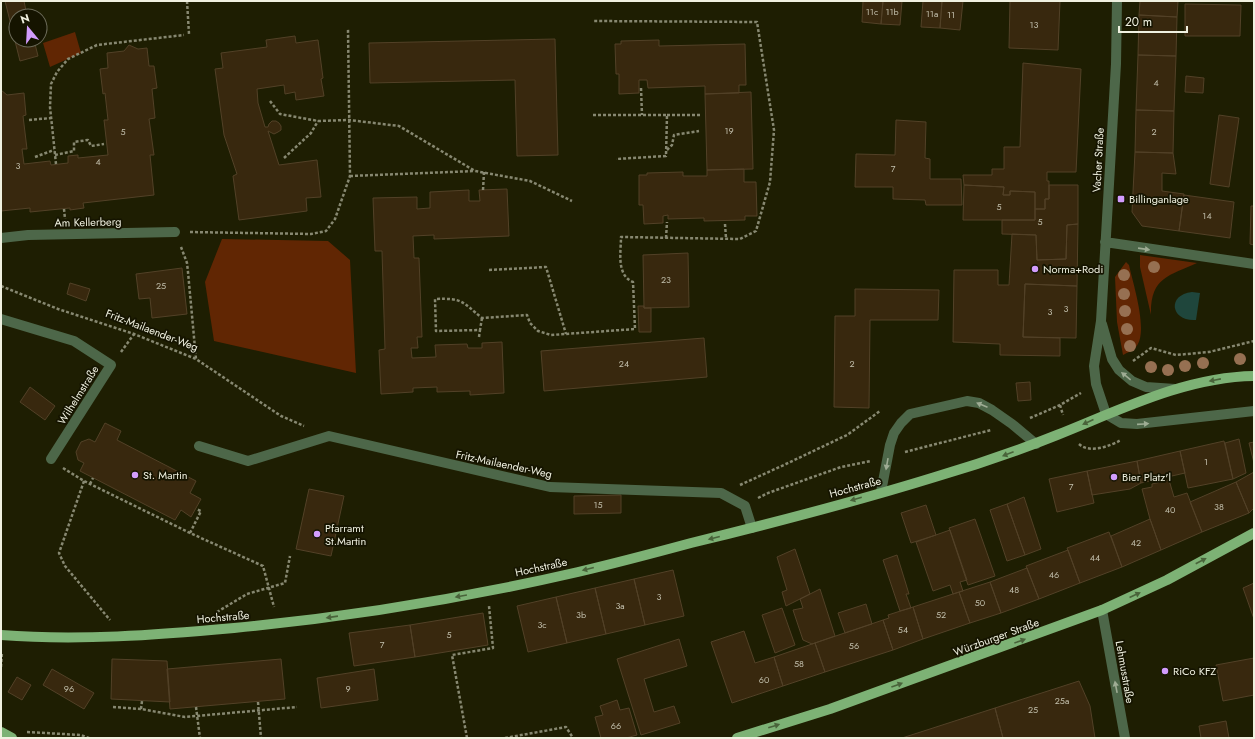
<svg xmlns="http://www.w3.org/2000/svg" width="1255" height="739" font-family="Jost,sans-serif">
  <rect width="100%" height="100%" fill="#1e1e02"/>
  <path fill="#612603" d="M75,32L81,53L50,67L43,43Z
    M222,239L328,241L350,260L356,373L214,341L205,282Z
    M1140,255L1197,263C1169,276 1150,277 1151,315L1140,267Z
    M1126,262L1129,265C1133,284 1149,332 1136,347C1133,350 1127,353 1123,355L1117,322L1115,277Z"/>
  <path fill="#1f463c" d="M1192,292L1200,293L1196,320C1171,322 1166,295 1192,292Z"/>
  <path fill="#38280e" stroke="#524127" d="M5,1H24L27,16H16V40H34L38,56L20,61Z
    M863,1H883L881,24L862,22Z
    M883,1H902L900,25L881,24Z
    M923,1H942L940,28L921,27Z
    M942,1H963L960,30L940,28Z
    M1010,1H1060L1058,50L1009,48Z
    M1140,1H1178L1177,17L1139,15Z
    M1185,4L1241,5L1240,36H1185Z
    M1139,15L1177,17L1176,56L1138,55Z
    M295,36L296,43L318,40L323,78L321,79L324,96L296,100L295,92L285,94L284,85L257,89L258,103L265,127H268L269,124L272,121H276L279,123L281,126V130L278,132L274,134L268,131L279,165L317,160L321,197L306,198L307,211L239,220L233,176L237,174L224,135L215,69L223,68L221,53L267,47L266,40Z
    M555,39L558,155L517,156L515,80L370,83L369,43Z
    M659,40V46L745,44L746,85H739V93L705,94V86L648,88L647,80H639V93L619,94V74H616L615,44H621V41Z
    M129,45L138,49L147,48L149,66H154L157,88L152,89L155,118L149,119L154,155H150L154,195L83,203L84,208L70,210V208L30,212V208L1,211V90L7,95L24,93L26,115L23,116L27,149H22L24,164L50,161L51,165L68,163V156L78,155V158L108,155L104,120H108L105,93L103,94L100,69L108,68L107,53L124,51Z
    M1138,55L1176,56L1174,111L1136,110Z
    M1023,63L1081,69L1076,172H1047V181H1049V199H1045V209H1035V192L1010,191V195H1003L1004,187L964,185L963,175H992V169H1004V147H1020Z
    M1186,76L1204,78L1203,93L1185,92Z
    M751,92L753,169L707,170L705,94Z
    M1136,110L1174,111L1173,153L1135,152Z
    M1219,115L1239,118L1229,187L1210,184Z
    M896,120L926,122L925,158L930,159V179H961L962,205H926L925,200L893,199V187H855L856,154L895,155Z
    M1135,152L1173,153L1176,174L1162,173V191L1184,194L1179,231L1142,226L1132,212Z
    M744,169V182H756L757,216H745V220L704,221V218L668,219V215L663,216V223L644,224L643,205H639V175H647V173L683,172V176H707V170Z
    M964,185L1004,187L1003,195H1010V191L1035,192V220H963Z
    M1049,185H1078V224L1067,225L1066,259L1037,260L1036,235L1002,234V220H1035V209H1045V199H1049Z
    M507,189L509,236L434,239V235L413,236L414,258H419L422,337H417L418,348H411L412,358L436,357L435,345L467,344L468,348H482V343L502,342L504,393L470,395V391L437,392V387L413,388V392L381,394L379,350L385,349L382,251H375L373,198L417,197V209L430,208V192L469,190V201H480L479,190Z
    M1184,195L1234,202L1230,238L1179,231Z
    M1251,206H1254V245L1250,244Z
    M1078,224L1077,286L1025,284L1023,337L1060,338V356L1000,355V344L953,342L954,270H998V285H1009L1012,234L1036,235L1037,260L1066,259L1067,225Z
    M688,253L689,307L644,308L643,255Z
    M182,268L187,314L152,318L150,298L139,299L136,274Z
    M70,283L90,289L86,301L67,294Z
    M1025,284L1077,286L1076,338L1023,337Z
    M855,289L939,290L938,320H870L869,408L834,407L835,316H855Z
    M638,306H644V308H651V332H639Z
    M704,338L707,377L544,391L541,351Z
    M1030,382L1031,400L1018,401L1016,383Z
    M30,387L55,406L45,420L20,402Z
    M105,423L121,431L117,440L196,481L190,493L201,499L191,517L181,510L175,520L80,471L84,463L78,460L76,452L81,442L89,439L95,442Z
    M1239,439L1246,473L1233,479L1225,443Z
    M1224,441L1233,479L1188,488L1180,451Z
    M1254,442V463L1249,443Z
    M1180,451L1185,473L1141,483L1137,461Z
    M1137,461L1141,483L1130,489L1092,495L1087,471Z
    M1087,471L1094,503L1057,512L1049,479Z
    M1254,472V508L1249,513L1236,482Z
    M1169,480L1174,497L1187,493L1202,532L1161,550L1150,519L1142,489L1152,487V484Z
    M1236,482L1249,513L1202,532L1190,502Z
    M309,489L344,496L331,556L296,549Z
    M621,495V513L574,514V496Z
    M1024,497L1041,549L1025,555L1007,504Z
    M1007,504L1025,555L1007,561L990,510Z
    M926,505L936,535L911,543L901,513Z
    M975,519L995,576L968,585L949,528Z
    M1150,519L1161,550L1122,567L1111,536Z
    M950,530L967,580L960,582L963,591L953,594L950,585L933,591L916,542Z
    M1109,532L1122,567L1080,583L1067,548Z
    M795,549L810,594L786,606L782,592L787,590L777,557Z
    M1068,550L1080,583L1039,599L1026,566Z
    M897,555L909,594H906L911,608L900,611L883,560Z
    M1027,568L1039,599L1001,613L990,582Z
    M673,570L684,616L645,625L634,579Z
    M634,579L645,625L606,634L595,588Z
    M990,582L1001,613L970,623L959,592Z
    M1254,583V619L1243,588Z
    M595,588L606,634L567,643L556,597Z
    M820,589L835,636L812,644L803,640L793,610L803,608L800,599Z
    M959,592L970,623L923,639L913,607Z
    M556,597L567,643L528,652L517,606Z
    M866,604L872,624L845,633L838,613Z
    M913,607L923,639L893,650L883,620L889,618L888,615Z
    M782,608L795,645L775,653L762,615Z
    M483,613L488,645L415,657L410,625Z
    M883,620L893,650L825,672L815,643Z
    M410,625L415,657L354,666L349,633Z
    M744,631L755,663L774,657L783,686L732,703L711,642Z
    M679,639L687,666L644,679L654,712L674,706L680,723L641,735L617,659Z
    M815,643L825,672L783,686L774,657Z
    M1254,658V695L1223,701L1216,665Z
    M112,659L167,661L170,702L111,699Z
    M281,659L285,699L170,709L167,669Z
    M52,669L94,693L84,709L43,685Z
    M374,669L378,700L321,708L317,678Z
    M17,677L31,685L22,700L8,692Z
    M1079,681L1090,706L1095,738H1003L995,708Z
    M617,700L620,710L629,708L637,735L626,738H601L595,717L603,715L600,706Z
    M995,708L1003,738H902Z
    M1226,721L1229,738H1201L1199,726Z"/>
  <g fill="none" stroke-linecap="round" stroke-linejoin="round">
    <path stroke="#878871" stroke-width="2.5" stroke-dasharray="3 2" stroke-linecap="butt" d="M187,1L189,34
      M641,88L642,115
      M270,101L280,114L318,121L349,120L399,126L475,171L530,181L572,201
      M593,115H667L666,156L616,159
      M667,115H700
      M29,120L51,118
      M667,150L672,145L674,135L699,131
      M55,155L74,151V142L88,140L91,146L104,144
      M35,157L54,150
      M284,158L311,133L318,121
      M56,164L50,107L51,84L57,72L68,59L97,45L184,35
      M350,176L475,171
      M483,190L484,172
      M64,209L65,219
      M725,224L726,238
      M190,232L311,234L326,231L335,219L350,176L348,28
      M666,238L667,222
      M181,247L187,263L188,272L196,359
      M489,270L546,267L566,334
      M1,286L58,309L134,334L196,359L281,416L304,426
      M482,318L480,330L436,331L435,299C463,298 461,301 482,318L527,315L530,323L538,331L551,335L635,329L633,282C616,275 621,252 621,237L740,239L756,231L770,182L774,130L757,22L593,21
      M479,337L480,330
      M121,352L134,334
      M1133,361L1151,348L1176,355L1209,352L1254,341
      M1060,405L1063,415
      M1030,418L1060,405L1081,393
      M1079,444C1090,454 1110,446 1121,440
      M905,452L991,430
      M63,468L84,481L190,533L263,566L274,607
      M84,481L59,553L65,566L110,620
      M90,484L93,478
      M740,485L786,464L847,435L880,411
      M758,498L768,493L841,467L871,461
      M190,533L201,511L196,509
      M217,612L247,594L285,583L290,556
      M1,667L2,652
      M258,702L261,738
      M113,707L141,709L185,717L297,707
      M196,707L200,738
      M141,709L142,701
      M27,732L81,735L89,738
      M467,738L452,655L493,648L489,606
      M505,738L566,727L573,738"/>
    <path stroke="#4d6749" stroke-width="10" d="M1117,1L1116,64L1101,321L1094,366L1096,384L1106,414L1121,423L1137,424L1254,411
      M1,238L28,235L175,232
      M1105,242L1254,264
      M1,319L74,341L111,365L51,459
      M1102,324L1112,359L1119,370L1132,381L1146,387L1175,389
      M199,446L248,461L329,436L550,487L721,493L745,506L752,528
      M881,492L890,445L894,433L901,423L910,414L967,401L979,403L992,410L1012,424L1036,444
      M1102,610L1125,738"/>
    <path stroke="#7db275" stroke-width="10" d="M1,635C78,641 157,635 234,628C349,617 465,598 578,572C616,563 654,553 691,543C773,523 854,502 935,477C976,465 1017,451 1057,435C1120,410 1185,377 1254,376
      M1,732L12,738
      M737,738L830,709L1102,610L1167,580L1254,533"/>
  </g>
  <g fill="#967052">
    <circle cx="1154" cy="267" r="6"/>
    <circle cx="1124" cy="275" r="6"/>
    <circle cx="1124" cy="294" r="6"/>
    <circle cx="1125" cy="311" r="6"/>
    <circle cx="1127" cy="329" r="6"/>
    <circle cx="1130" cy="346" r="6"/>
    <circle cx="1240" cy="359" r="6"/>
    <circle cx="1203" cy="363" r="6"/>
    <circle cx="1185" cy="366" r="6"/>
    <circle cx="1151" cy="367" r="6"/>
    <circle cx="1168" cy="370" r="6"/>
  </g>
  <defs><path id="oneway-solid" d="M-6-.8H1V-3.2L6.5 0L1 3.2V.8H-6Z"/></defs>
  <g fill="#9eac94">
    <use href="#oneway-solid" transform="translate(1144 249) rotate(8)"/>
    <use href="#oneway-solid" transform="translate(1126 376) rotate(-141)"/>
    <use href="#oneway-solid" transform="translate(982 405) rotate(-157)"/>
    <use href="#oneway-solid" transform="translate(1143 424) rotate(-4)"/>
    <use href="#oneway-solid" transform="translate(887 464) rotate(100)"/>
    <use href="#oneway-solid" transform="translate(1116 687) rotate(-101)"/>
  </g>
  <g fill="#49633a">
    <use href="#oneway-solid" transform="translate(1215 380) rotate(169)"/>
    <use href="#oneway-solid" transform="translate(1088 422) rotate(156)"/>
    <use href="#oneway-solid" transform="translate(1008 454) rotate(159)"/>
    <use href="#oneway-solid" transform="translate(856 499) rotate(164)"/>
    <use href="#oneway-solid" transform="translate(714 538) rotate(166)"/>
    <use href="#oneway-solid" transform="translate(1201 561) rotate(-28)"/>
    <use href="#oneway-solid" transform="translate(588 569) rotate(166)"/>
    <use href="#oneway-solid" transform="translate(1135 595) rotate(-25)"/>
    <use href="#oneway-solid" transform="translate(461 596) rotate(170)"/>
    <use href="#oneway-solid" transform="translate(332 617) rotate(172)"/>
    <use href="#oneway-solid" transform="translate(1020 641) rotate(-20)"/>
    <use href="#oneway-solid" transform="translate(897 685) rotate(-20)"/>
    <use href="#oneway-solid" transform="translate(774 726) rotate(-17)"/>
  </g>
  <g fill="#d29cfd" stroke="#151400" stroke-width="1.5">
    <rect x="1117" y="195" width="8" height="8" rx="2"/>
    <circle cx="1035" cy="269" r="4"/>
    <circle cx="135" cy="475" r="4"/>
    <circle cx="1114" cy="477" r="4"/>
    <circle cx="317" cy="534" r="4"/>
    <circle cx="1165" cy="671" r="4"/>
  </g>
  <g text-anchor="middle" stroke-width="3.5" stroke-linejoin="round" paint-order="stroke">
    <g font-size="9" fill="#c2bfac">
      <text x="872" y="15">11c</text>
      <text x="892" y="15">11b</text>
      <text x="932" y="17">11a</text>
      <text x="951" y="18">11</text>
      <text x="1034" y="28">13</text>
      <text x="1156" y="86">4</text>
      <text x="729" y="134">19</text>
      <text x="123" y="135">5</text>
      <text x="1154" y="135">2</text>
      <text x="98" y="165">4</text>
      <text x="18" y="169">3</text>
      <text x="893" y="172">7</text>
      <text x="999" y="210">5</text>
      <text x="1207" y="219">14</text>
      <text x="1040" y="225">5</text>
      <text x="666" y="283">23</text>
      <text x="161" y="289">25</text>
      <text x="1066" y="312">3</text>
      <text x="1050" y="315">3</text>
      <text x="624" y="367">24</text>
      <text x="852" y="367">2</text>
      <text x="1206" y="465">1</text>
      <text x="1071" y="490">7</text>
      <text x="598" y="508">15</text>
      <text x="1219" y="510">38</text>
      <text x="1170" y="513">40</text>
      <text x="1136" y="546">42</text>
      <text x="1095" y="561">44</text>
      <text x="1054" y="578">46</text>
      <text x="1014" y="593">48</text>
      <text x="659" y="600">3</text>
      <text x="980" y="606">50</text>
      <text x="620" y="609">3a</text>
      <text x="581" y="618">3b</text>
      <text x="941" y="618">52</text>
      <text x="542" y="628">3c</text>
      <text x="903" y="633">54</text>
      <text x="449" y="638">5</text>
      <text x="382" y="648">7</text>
      <text x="854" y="649">56</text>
      <text x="799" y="667">58</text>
      <text x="764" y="683">60</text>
      <text x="69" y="692">96</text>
      <text x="348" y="692">9</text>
      <text x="1062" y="704">25a</text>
      <text x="1033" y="713">25</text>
      <text x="616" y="729">66</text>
    </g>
    <g font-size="11" fill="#f0f1e0" stroke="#151400">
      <text transform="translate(1098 160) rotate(-87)" y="4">Vacher Straße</text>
      <text transform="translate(88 222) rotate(-1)" y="4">Am Kellerberg</text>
      <text transform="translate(152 330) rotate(21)" y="4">Fritz-Mailaender-Weg</text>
      <text transform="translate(78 395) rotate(-58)" y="4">Wilhelmstraße</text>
      <text transform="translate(504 464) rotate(12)" y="4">Fritz-Mailaender-Weg</text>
      <text transform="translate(855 487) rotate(-15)" y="4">Hochstraße</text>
      <text transform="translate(541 567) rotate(-12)" y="4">Hochstraße</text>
      <text transform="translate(223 617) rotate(-5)" y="4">Hochstraße</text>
      <text transform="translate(996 637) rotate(-20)" y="4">Würzburger Straße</text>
      <text transform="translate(1125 672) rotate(80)" y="4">Lehmusstraße</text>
    </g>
    <g font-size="11" fill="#f0f1e0" stroke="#151400" text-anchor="start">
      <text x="1129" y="203">Billinganlage</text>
      <text x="1043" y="273">Norma+Rodi</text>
      <text x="143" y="479">St. Martin</text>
      <text x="1122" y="481">Bier Platz'l</text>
      <text x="325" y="532">Pfarramt<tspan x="325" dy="13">St.Martin</tspan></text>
      <text x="1173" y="675">RiCo KFZ</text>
    </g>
  </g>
  <rect width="1255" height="739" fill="none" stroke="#f0f1e0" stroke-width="4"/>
  <g transform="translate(28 28) rotate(342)"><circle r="19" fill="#151400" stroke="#6d6c5a"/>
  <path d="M0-3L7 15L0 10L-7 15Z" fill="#d29cfd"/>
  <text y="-6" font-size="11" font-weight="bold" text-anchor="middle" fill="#f0f1e0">N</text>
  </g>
  <path d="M1119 26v6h68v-6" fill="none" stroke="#f0f1e0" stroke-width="2"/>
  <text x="1125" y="26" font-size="12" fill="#f0f1e0" stroke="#151400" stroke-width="3" paint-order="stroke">20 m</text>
</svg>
